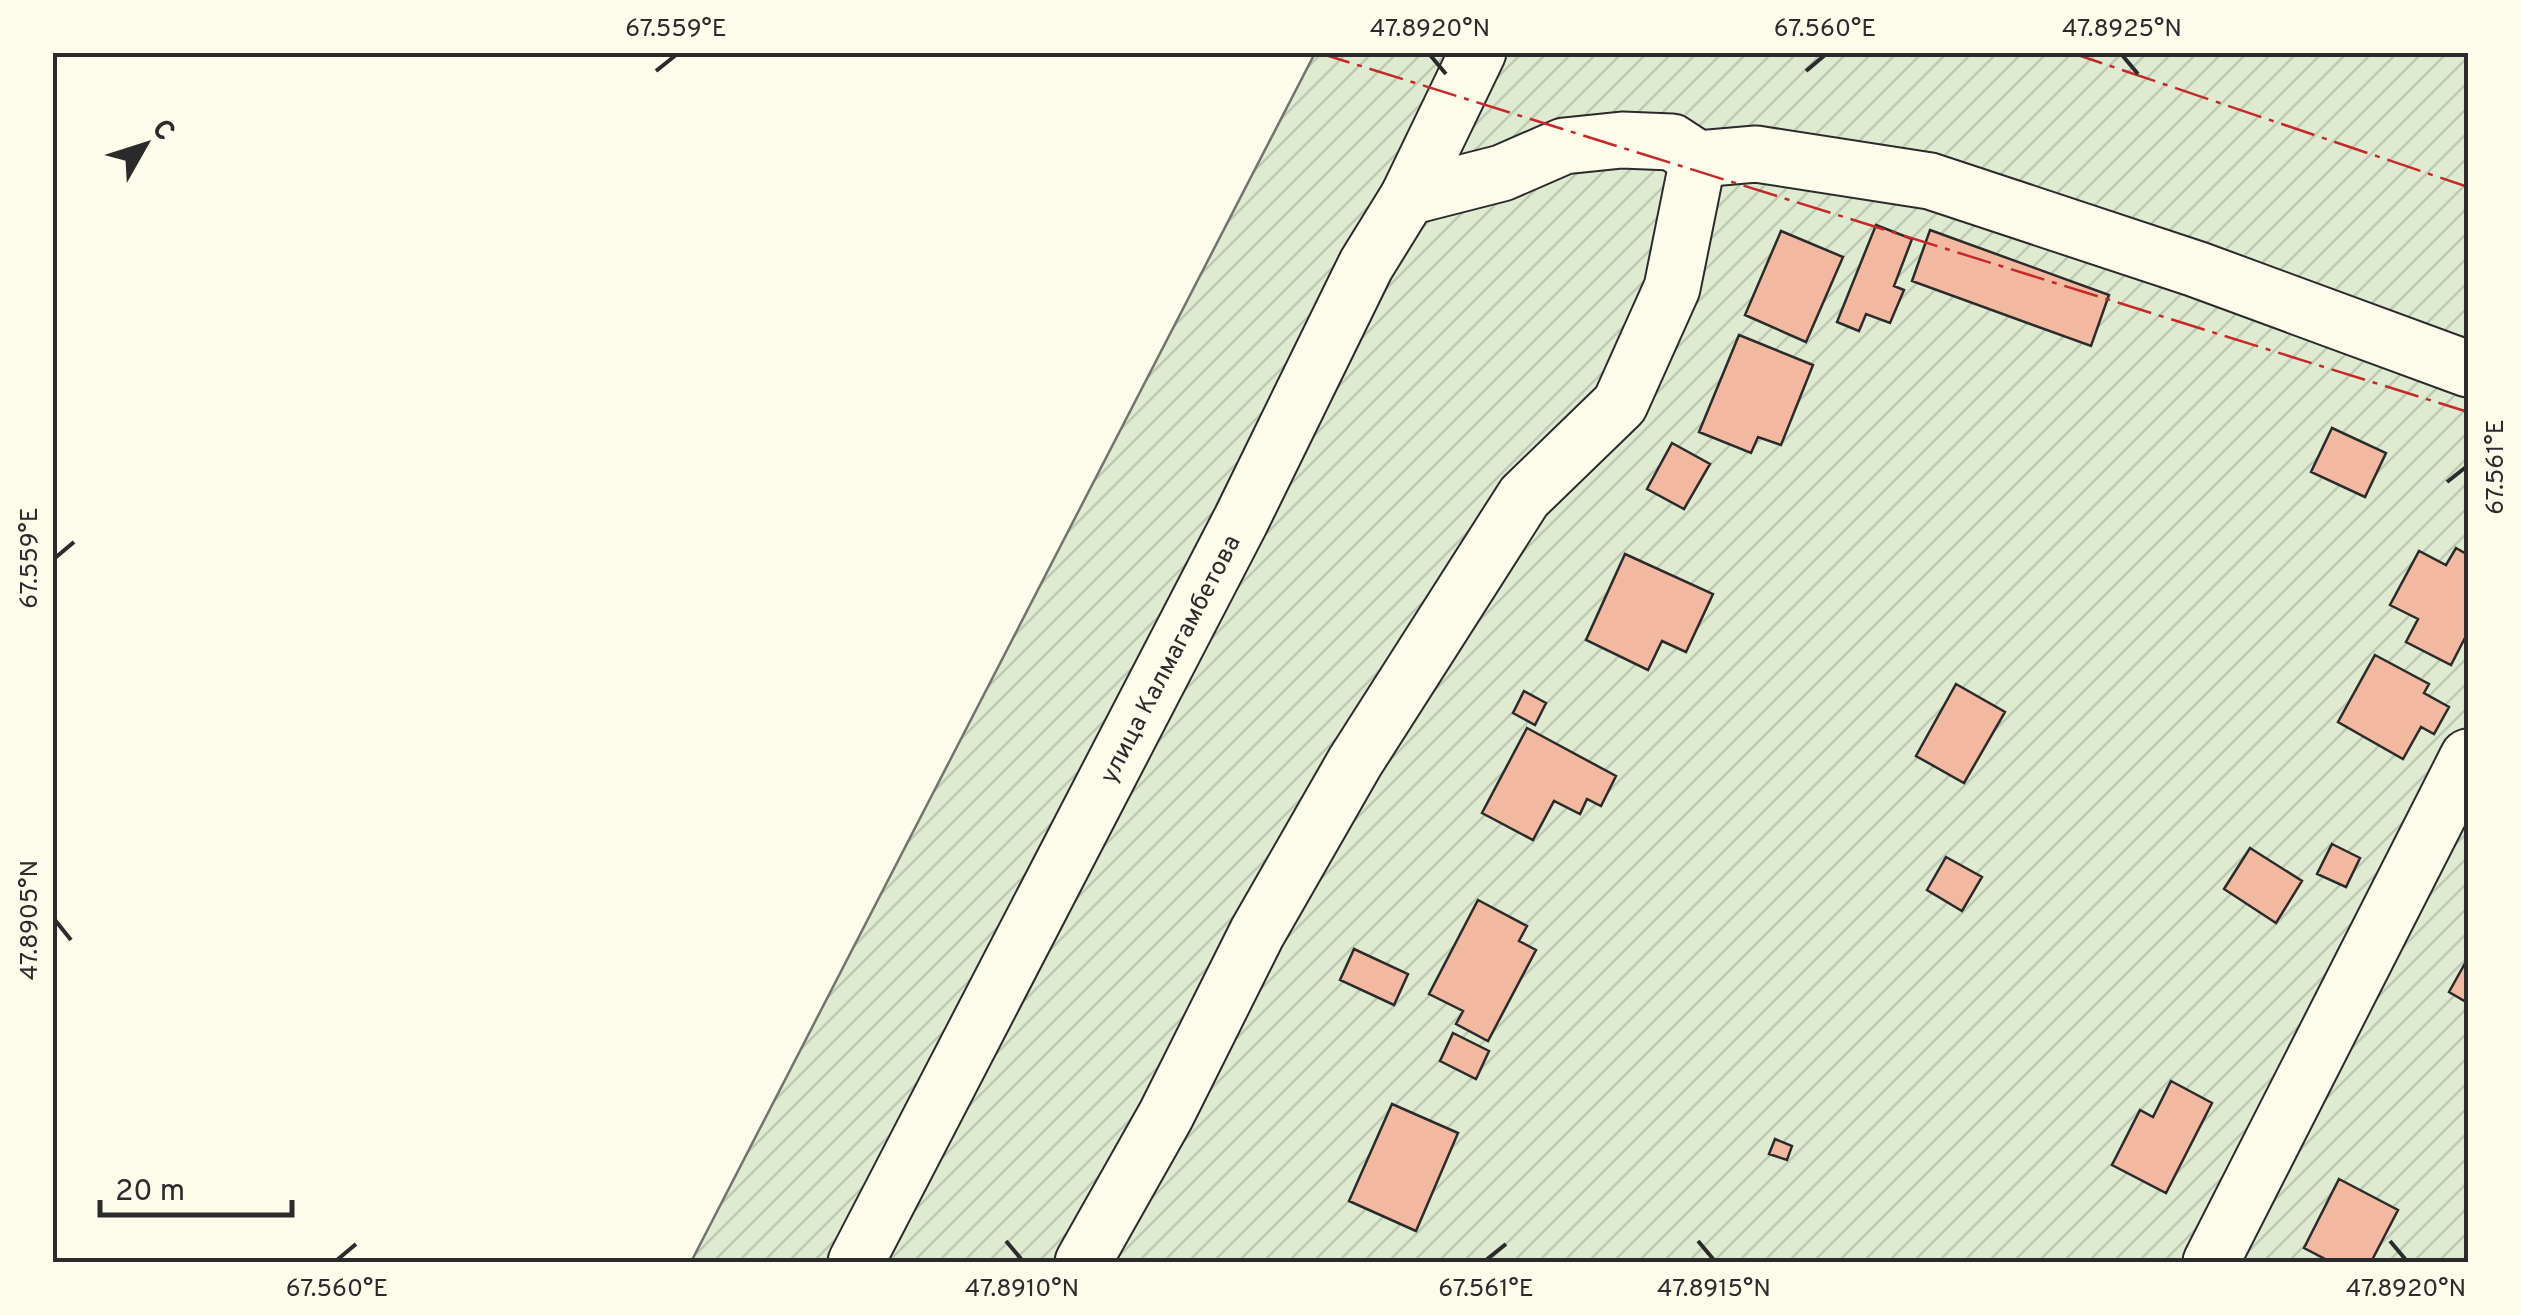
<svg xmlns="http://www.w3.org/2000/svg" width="2521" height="1315" font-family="Overpass,sans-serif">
  <defs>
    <pattern id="garden-furrows" width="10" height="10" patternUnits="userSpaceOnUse" patternTransform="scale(2.5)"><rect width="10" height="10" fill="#deebd1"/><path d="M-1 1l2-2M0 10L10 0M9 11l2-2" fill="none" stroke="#bfcab4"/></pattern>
  </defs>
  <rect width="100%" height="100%" fill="#fdfbea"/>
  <path fill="url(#garden-furrows)" stroke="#74746e" stroke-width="2.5" d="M1315,53H2468V1262H691Z"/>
  <path fill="#f2b8a0" stroke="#2b2b2b" stroke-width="2.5" d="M1876,225L1912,239L1894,286L1904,290L1890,323L1866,314L1859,331L1837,322Z
    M1930,230L2109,295L2091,346L1912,281Z
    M1781,231L1843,257L1806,342L1745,315Z
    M1739,335L1813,365L1781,445L1758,437L1751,453L1699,432Z
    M2332,428L2386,453L2365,497L2311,472Z
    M1672,443L1710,464L1684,509L1647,489Z
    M2456,548L2468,555V632L2451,665L2406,642L2418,619L2390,605L2419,551L2446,565Z
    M1625,554L1713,594L1686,652L1662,641L1648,670L1586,640Z
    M2375,655L2429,684L2424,693L2449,707L2434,734L2421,727L2403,759L2338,722Z
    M1956,684L2005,712L1964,783L1916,756Z
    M1524,691L1546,703L1535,725L1513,713Z
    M1527,728L1616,776L1601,806L1587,799L1580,814L1554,801L1533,840L1482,813Z
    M2332,844L2360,858L2346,887L2317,874Z
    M2250,848L2302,881L2276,923L2224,889Z
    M1946,857L1982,877L1962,911L1927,890Z
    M1478,900L1527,926L1519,941L1536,950L1488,1041L1456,1024L1463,1011L1429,994Z
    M1354,949L1408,974L1394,1005L1340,980Z
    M2468,958V1003L2449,992Z
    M1453,1033L1489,1051L1476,1079L1440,1061Z
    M2171,1081L2212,1103L2166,1193L2112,1165L2140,1110L2153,1117Z
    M1392,1104L1458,1133L1416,1231L1349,1201Z
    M1775,1139L1792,1146L1787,1160L1769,1154Z
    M2339,1179L2398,1210L2371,1262H2331L2304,1248Z"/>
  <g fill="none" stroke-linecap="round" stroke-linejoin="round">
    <g stroke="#2b2b2b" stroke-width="59">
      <g id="minor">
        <path d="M1698,159L1756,154L1930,181L2196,269L2468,369"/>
        <path id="s1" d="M856,1262L1241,520L1366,265L1408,197L1478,52"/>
        <path d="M1083,1262L1166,1115L1257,933L1355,762L1524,497L1620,404L1672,288L1698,159L1672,142L1622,140L1564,146L1502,173L1408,197"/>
        <path d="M2211,1262L2468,757"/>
      </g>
    </g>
    <use href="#minor" stroke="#fdfbea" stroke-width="55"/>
    <path stroke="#c62828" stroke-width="2.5" stroke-dasharray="35 8 5 8" stroke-linecap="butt" d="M1316,52L2468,412
      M2069,52L2468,187"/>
  </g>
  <path fill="none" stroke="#2b2b2b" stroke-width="4" d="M1430,55L1446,74M2122,55L2138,74M656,71L676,55M1806,71L1825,55M2447,482L2466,467M55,558L74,542M55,920L71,940M1006,1241L1022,1260M1698,1241L1714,1260M2390,1241L2406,1260M337,1260L356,1244M1486,1260L1506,1244"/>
  <g text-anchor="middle" stroke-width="8" stroke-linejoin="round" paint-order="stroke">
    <g font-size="25" fill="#2b2b2b" stroke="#fdfbea">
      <text dy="9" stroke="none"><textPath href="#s1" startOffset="680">улица Калмагамбетова</textPath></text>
    </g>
  </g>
  <rect width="2521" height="1315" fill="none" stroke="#fdfbea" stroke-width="110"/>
  <g transform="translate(145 145) rotate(51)" stroke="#fdfbea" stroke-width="8" paint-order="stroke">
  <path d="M0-8L18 38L0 25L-18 38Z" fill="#2b2b2b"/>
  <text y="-15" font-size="28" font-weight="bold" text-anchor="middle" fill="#2b2b2b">С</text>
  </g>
  <path d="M100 1200v15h192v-15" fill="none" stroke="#2b2b2b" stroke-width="5"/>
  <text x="115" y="1200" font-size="30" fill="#2b2b2b" stroke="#fdfbea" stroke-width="8" paint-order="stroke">20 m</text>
  <rect x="55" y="55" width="2411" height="1205" fill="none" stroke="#2b2b2b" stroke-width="4"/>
  <g font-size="25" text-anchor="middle" fill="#2b2b2b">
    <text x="676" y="36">67.559°E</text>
    <text x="1430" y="36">47.8920°N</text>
    <text x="1825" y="36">67.560°E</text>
    <text x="2122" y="36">47.8925°N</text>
    <text transform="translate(2494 467) rotate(-90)" y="9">67.561°E</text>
    <text transform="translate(28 558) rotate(-90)" y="9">67.559°E</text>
    <text transform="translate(28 920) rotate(-90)" y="9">47.8905°N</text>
    <text x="337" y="1296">67.560°E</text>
    <text x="1022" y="1296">47.8910°N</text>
    <text x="1486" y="1296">67.561°E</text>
    <text x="1714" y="1296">47.8915°N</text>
    <text x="2406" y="1296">47.8920°N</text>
  </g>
</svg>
